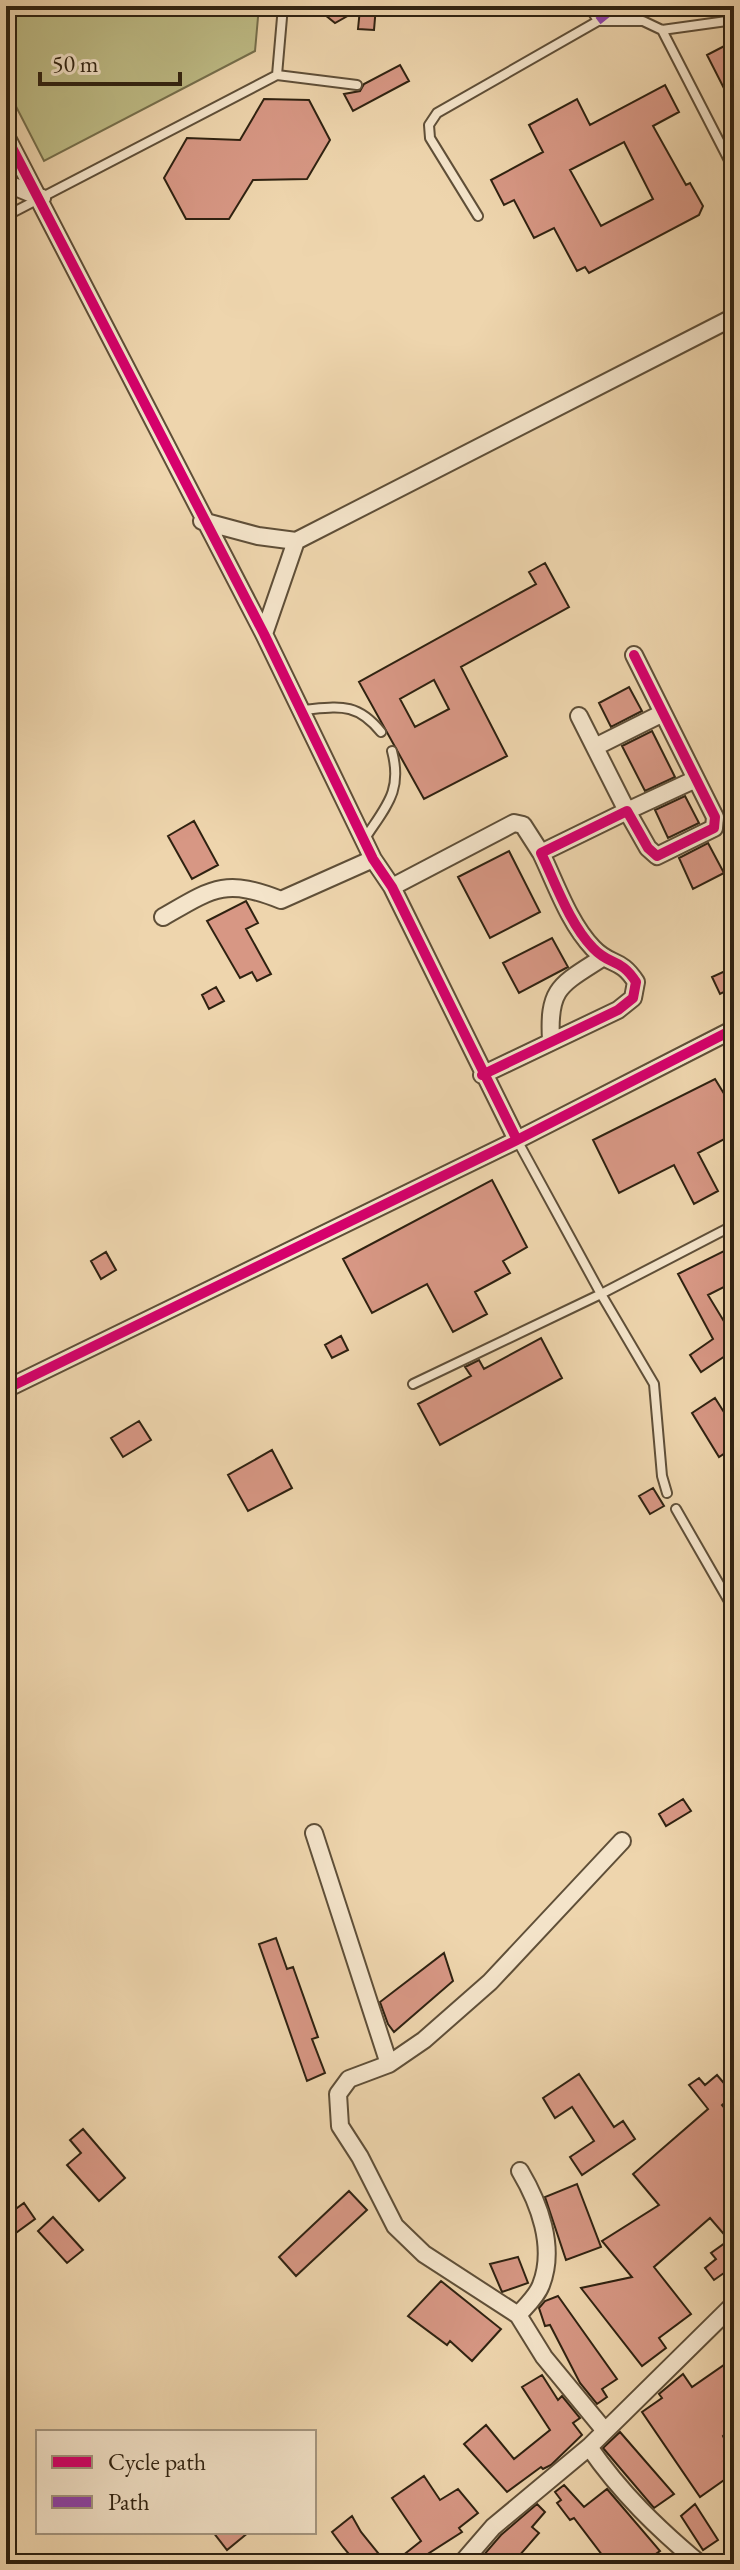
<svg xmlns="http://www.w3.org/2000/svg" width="740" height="2570" font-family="'EB Garamond',serif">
  <rect width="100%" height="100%" fill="#eed5ad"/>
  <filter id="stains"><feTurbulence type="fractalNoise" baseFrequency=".0025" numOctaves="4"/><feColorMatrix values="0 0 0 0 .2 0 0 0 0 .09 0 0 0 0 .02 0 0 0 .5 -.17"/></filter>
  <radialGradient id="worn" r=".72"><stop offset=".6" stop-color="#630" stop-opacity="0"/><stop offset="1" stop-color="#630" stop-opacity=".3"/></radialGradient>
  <path fill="#bebc86" stroke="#766f4c" stroke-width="2" d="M6,6H259L255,51L44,161L6,87Z"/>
  <path fill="#d79784" stroke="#2f2211" stroke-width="2" fill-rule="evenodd" d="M314,6H376L374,30L358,29L360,9L335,23Z
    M734,41V108L707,55Z
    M400,65L409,81L353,111L344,94L360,91L364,84Z
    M665,85L679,112L653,126L686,185L690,183L703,206L699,215L589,273L585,267L577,271L554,228L534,238L514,200L504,205L491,180L543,152L529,125L577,99L590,125ZM624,142L653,199L601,226L570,170Z
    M264,99L309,100L330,140L307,179L253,180L229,219H186L164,178L187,138L240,140Z
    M545,563L569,607L461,667L507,756L424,799L359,682L536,584L529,572ZM434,680L449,709L415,727L400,699Z
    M629,687L642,711L611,727L599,703Z
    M652,731L675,777L645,791L622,746Z
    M685,796L699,823L668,838L655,810Z
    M194,821L218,865L192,879L168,836Z
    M708,843L724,873L693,889L679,858Z
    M509,851L540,912L490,938L458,877Z
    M246,901L258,923L246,929L271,974L257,981L252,972L240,978L207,921Z
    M552,938L568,967L519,993L503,963Z
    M734,967V987L720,994L712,977Z
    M216,987L224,1001L209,1009L202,995Z
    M715,1079L734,1110V1134L698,1153L718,1191L694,1204L674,1165L619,1193L593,1140Z
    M492,1180L527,1247L503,1261L510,1273L475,1292L487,1314L453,1332L427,1284L372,1313L343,1259Z
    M734,1246V1282L708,1295L728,1328L734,1325V1350L701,1372L690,1355L713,1339L678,1274Z
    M106,1252L116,1270L101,1279L91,1261Z
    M341,1336L348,1350L332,1358L325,1345Z
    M541,1338L562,1378L440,1445L418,1404L471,1376L465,1367L479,1360L484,1369Z
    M715,1398L734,1428V1447L719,1457L692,1413Z
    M139,1421L151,1440L123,1457L111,1438Z
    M272,1450L292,1488L248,1511L228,1475Z
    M653,1488L664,1506L650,1514L639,1496Z
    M683,1799L691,1811L666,1826L659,1814Z
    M276,1938L287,1969L293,1967L318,2037L312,2039L325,2073L307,2081L259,1944Z
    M444,1953L453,1981L394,2032L388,2024L380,2002Z
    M579,2074L614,2127L623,2121L635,2139L582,2175L570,2157L594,2141L572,2107L555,2118L543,2098Z
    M717,2075L734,2095L722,2105L734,2119V2266L714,2280L705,2268L716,2259L711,2253L729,2240L710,2218L654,2267L691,2314L659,2338L666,2348L642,2366L581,2288L632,2277L602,2241L659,2205L633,2174L708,2109L689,2085L699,2078L705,2085Z
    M83,2129L125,2178L99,2201L67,2165L81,2153L70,2140Z
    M577,2184L601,2247L566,2260L545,2197Z
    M349,2191L367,2210L296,2276L279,2257Z
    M24,2203L35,2219L13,2235L6,2225V2216Z
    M53,2217L83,2250L67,2263L38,2231Z
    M518,2257L528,2283L502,2292L490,2264Z
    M441,2281L501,2329L472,2361L450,2341L447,2345L408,2316Z
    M558,2296L617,2379L602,2389L607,2397L597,2404L580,2383L550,2325L545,2326L539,2308L545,2301Z
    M734,2358V2425L723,2436L734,2459V2473L700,2497L642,2412L662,2398L659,2394L683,2374L692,2387Z
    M542,2375L558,2400L562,2396L580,2418L573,2423L582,2435L551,2465L543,2469L541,2467L507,2492L464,2444L486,2425L514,2459L550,2430L522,2387Z
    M620,2432L674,2494L654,2508L603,2448Z
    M424,2476L440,2500L458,2489L478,2513L459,2528L462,2532L412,2564H392L421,2541L392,2498Z
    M564,2485L584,2507L607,2489L660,2551L641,2564H609L574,2518L570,2520L557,2503L561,2500L555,2492Z
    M537,2504L545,2512L532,2527L539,2533L512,2564H476L501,2535Z
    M695,2504L718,2540L703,2550L681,2516Z
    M352,2516L361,2532L387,2564H357L343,2547L332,2532Z
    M213,2532H249L227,2550Z"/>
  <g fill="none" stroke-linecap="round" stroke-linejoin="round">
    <g stroke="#5f4f38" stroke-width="12">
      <path id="lane" d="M589,6L598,21
        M662,30L734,170
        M277,75L357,85
        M6,216L277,75L283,6
        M478,216L430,138L429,125L437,113L598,21H643L662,30L734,20
        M301,710C338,707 356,701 381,732
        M364,840C385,807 403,792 392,751
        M413,1384L601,1294L517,1140
        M667,1493L662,1476L654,1384L601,1294L734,1225
        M676,1509L734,1610"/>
    </g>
    <g stroke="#5f4f38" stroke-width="20">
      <path id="street" d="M6,136L264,634L373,859L392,887L517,1140
        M6,183L42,198
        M202,521L258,536L296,541
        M264,634L296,541L734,317
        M579,716L627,811L696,779
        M595,747L663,713
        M392,887L514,823L523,825L541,853
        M163,917C213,888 225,878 281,900L373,859
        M551,1040C548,988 560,985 602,958
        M482,1075L618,1010L633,998L636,982C620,957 611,967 593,948C569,923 556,884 541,853L627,811L648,848L657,856L714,828L715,817L634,655
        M6,1389L517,1140L734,1029
        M314,1833L389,2064
        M520,2171C539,2203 556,2247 541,2285C537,2296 526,2306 518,2315L544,2357L605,2431
        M518,2315L424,2254L395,2226L360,2157L340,2126L338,2094L349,2079L389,2064L424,2040L490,1982L622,1841
        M589,2447C621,2493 657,2528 700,2564
        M461,2564L493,2527L589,2447L734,2304"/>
    </g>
    <use href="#lane" stroke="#f4e4ca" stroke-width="8"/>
    <use href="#street" stroke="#f4e4ca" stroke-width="16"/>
    <path stroke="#8e44ad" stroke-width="8" stroke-dasharray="16 8" stroke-linecap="butt" d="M598,21L617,6"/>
    <g stroke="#f4e4ca" stroke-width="15">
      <path id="cycleway" d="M6,136L264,634L373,859L392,887L517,1140
        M482,1075L618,1010L633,998L636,982C620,957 611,967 593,948C569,923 556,884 541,853L627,811L648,848L657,856L714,828L715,817L634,655
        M6,1389L517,1140L734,1029"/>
    </g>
    <use href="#cycleway" stroke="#d6006c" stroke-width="10"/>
  </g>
  <rect width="740" height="2570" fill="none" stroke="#eed5ad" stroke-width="32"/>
  <rect x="8" y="8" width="724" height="2554" fill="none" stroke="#2f2211" stroke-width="4"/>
  <rect x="16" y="16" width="708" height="2538" fill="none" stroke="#2f2211" stroke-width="2"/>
  <rect x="36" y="2430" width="280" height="104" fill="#f4e4ca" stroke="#a59680" stroke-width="2"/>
  <rect x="52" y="2456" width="40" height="12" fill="#d6006c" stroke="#a59680" stroke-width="2"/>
  <text x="108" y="2470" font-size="24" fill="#2f2211">Cycle path</text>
  <rect x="52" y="2496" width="40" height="12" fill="#8e44ad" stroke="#a59680" stroke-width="2"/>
  <text x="108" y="2510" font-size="24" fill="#2f2211">Path</text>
  <path d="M40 72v12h140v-12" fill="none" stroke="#2f2211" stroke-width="4"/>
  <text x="52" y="72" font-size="24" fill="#2f2211" stroke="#f4e4ca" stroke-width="6" paint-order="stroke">50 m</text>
  <rect width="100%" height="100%" filter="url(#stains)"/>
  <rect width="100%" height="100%" fill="url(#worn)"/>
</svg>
